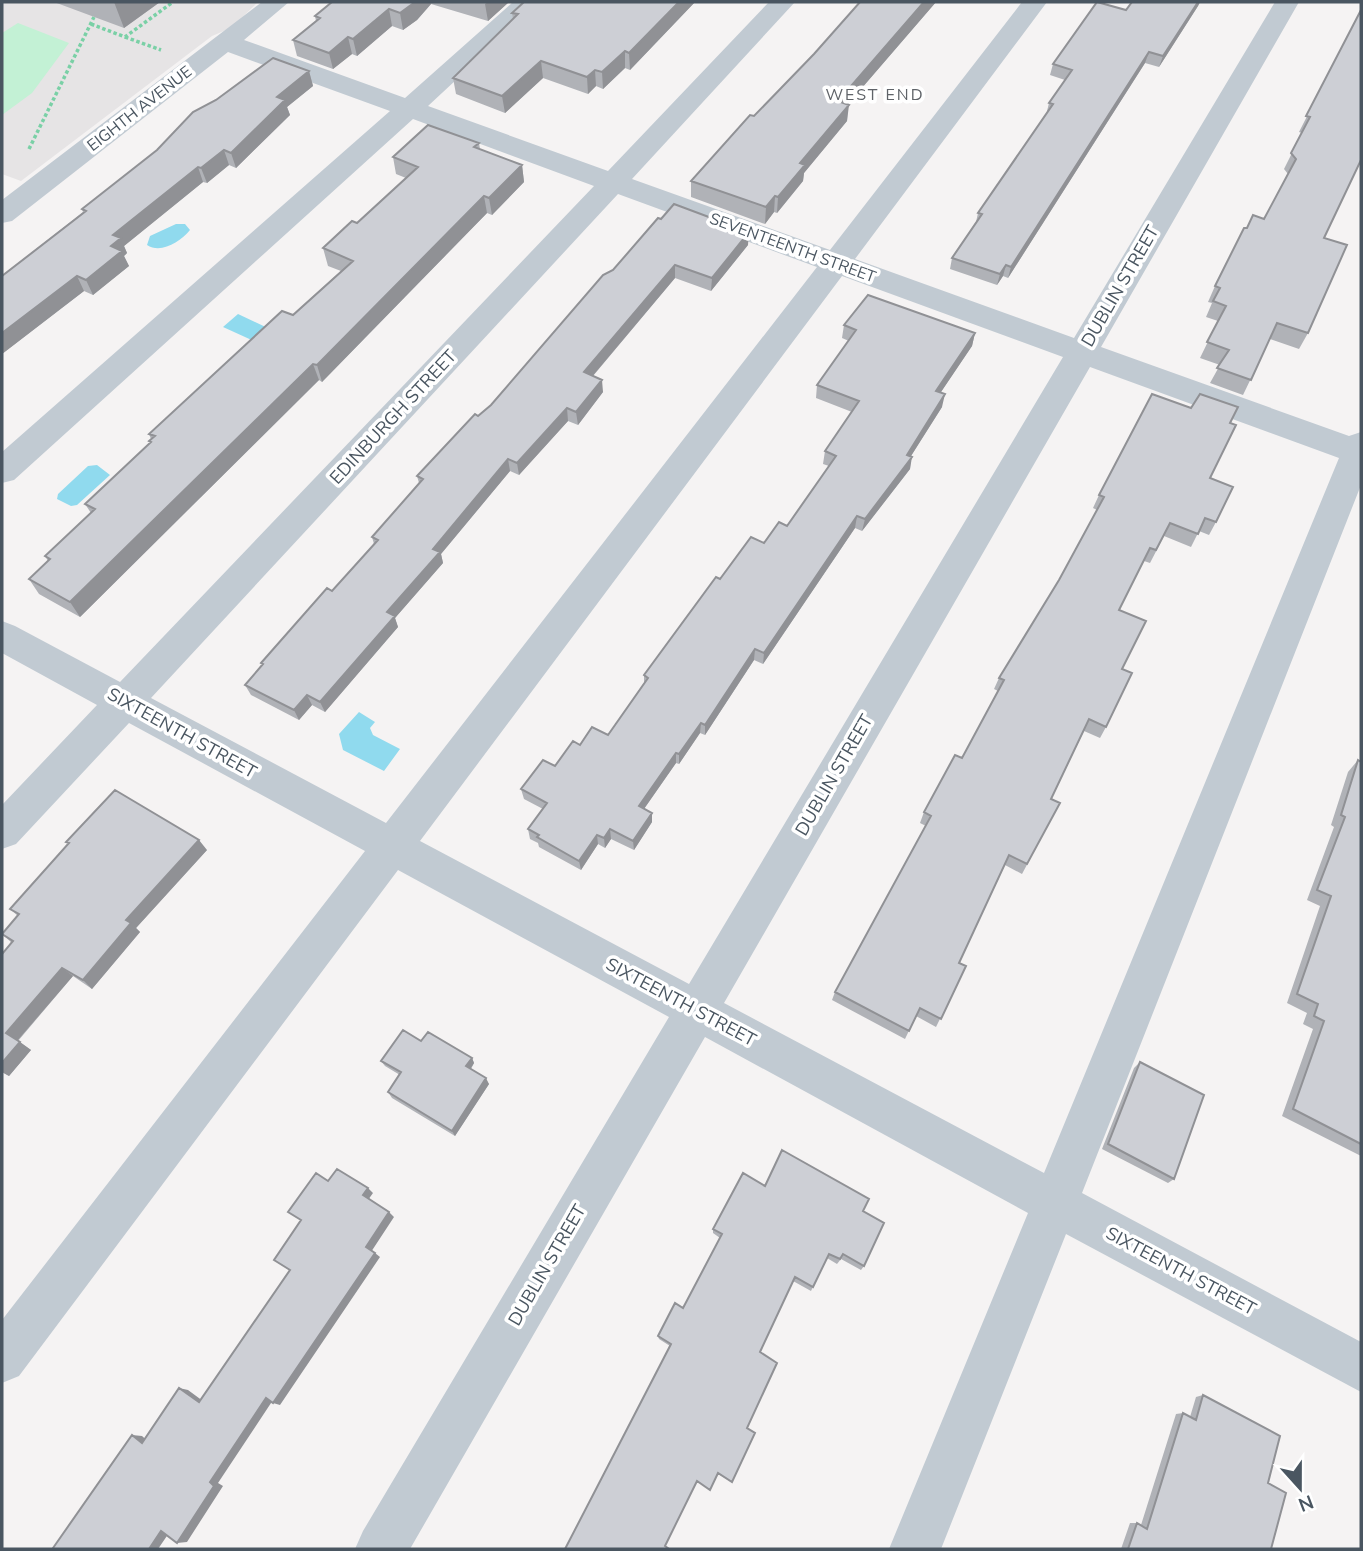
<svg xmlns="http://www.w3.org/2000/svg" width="1363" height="1551" font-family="'Nunito Sans',sans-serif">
  <rect width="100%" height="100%" fill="#f5f3f3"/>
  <path fill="#e6e4e5" d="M2,2H258L231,28L212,36L21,181L2,174Z"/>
  <path fill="#c3f1d5" d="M18,23L69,43L32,93L2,115V33Z"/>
  <path fill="#90daee" d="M176,224H185L190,230C180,242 161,254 147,245L150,236Z
    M238,314L272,330L258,343L223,327Z
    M97,465L110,475L77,505L71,506L57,499L58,494L88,466Z
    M359,712L375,722L370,728L373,735L400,749L384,771L343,750L339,734Z"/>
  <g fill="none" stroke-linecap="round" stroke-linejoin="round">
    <path stroke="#7ad0a6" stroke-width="3.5" stroke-dasharray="3.5 2.5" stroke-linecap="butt" d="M91,24L125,37L173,2
      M125,37L161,50
      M29,149L94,17"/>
    <path fill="#c1cad2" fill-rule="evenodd" d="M262,2H289L244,40L405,98L513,2H540L428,106L608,171L769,2H795L632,179L830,250L1022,2H1047L855,259L1074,338L1275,2H1299L1101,347L1349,436L1361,432V485L1082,1193L1361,1342V1392L1066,1234L941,1549H889L1028,1213L705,1037L410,1549H355L363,1531L669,1017L398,870L19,1376L2,1383V1320L365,851L129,723L16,844L2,849V805L97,705L2,653V621L15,626L120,682L594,186L413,119L14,480L2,483V452L390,111L228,52L12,221L2,223V200ZM618,194L817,267L386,823L151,698ZM842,276L1063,357L689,984L420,841ZM1090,367L1339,458L1044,1173L724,1003Z"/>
  </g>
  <path fill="#b0b2b7" d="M54,2H160L124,28Z
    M332,2H509L488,21L431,4L417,20L403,30L392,26L357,56L352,54L333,69L297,56L293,40L316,21L315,16Z
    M524,2H695L630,70L625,68L603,89L596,86L588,94L543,78L505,113L456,94L453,78L513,19L512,13Z
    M860,2H936L848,104L847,121L804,173L803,181L777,213L774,212L765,224L691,197V181L814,54Z
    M1132,2H1200L1198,6L1159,67L1145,63L1008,278L1003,276L997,285L950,269L952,258L976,222L978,213L1046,115L1049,103L1065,80L1050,75L1053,64L1126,10Z
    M1361,10L1324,238L1308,333L1299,349L1270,339L1243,395L1210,383L1220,365L1200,358L1218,321L1206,317L1212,303L1208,302L1215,286L1247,228L1264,219L1288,174L1284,169L1302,133L1299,132Z
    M309,71L313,86L287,107L290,115L236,168L229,165L207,183L203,182L124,246L127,253L124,256L129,266L93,295L84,291L2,354V276L83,212L82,209Z
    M479,143L480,149L522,165L524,182L492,215L487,213L322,382L319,380L80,617L39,594L29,579L48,561L45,556L91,513L85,504L150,443L149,441L151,439L149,434L293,315L341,271L328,266L323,248L357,223L406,178L396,174L393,157Z
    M748,245L711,291L675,278L593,376L603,392L578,425L568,421L519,475L510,471L441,554L443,563L395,618L398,627L325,712L312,705L299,720L251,695L245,685L262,665L261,663L332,591L374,544L372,537L419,483L417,476L478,416L491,405L603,275Z
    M844,325L975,333L972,346L940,393L942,407L911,456L910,469L862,531L855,528L763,664L754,660L705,735L700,733L679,764L676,763L644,809L652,822L634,850L611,839L605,848L598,844L581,870L539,847L538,843L530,839L528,829L543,809L524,799L521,789L555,766L580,745L608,735L644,683V675L720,579L764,543L787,526L829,466L823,464L825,451L852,412L816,398L817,385L849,341L842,338Z
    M1230,423L1210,478L1216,522L1209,535L1199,531L1191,547L1164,536L1150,563L1144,561L1119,610L1122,669L1106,727L1100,738L1084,731L1051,799L1060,803L1022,874L1005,865L959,963L966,966L936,1027L916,1016L905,1039L832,1000L835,992L926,826L920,823L924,812L962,758L998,691L994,689L999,678L1059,580L1097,510L1093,508L1099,495Z
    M1358,760L1361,762V760V1156L1282,1116L1313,1029L1303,1024L1307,1013L1287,1003L1320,906L1307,900L1334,827L1331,825L1348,772Z
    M66,842L207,850L136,928L140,932L92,989L73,976L18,1041L31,1050L9,1076L2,1072V954L12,943L2,934L18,916L10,909L68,844Z
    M421,1041L472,1058L474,1063L471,1069L489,1084L455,1136L392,1098L388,1092L400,1075L385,1066L381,1061Z
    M1140,1062L1174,1179L1168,1183L1102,1149L1134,1068Z
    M765,1186L863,1211L864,1266L861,1270L841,1259L837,1264L827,1258L811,1291L793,1281L760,1352L747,1428L732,1482L718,1474L696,1482L665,1545L669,1548L565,1549L670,1346L659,1339L658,1336L683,1308L720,1238L713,1233V1229Z
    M1203,1395L1268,1483L1271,1549H1121L1130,1523H1137L1141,1525L1176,1414L1183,1413L1190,1417L1196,1397Z"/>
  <path fill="#909195" d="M114,2H160L124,28Z
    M415,2H430L431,4L417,20L403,30L400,13Z
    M488,2H509L488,21L485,4Z
    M679,2H695L630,70L629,53Z
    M924,2H936L836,118L838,101Z
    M1198,2H1200L1198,6L1159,67L1163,56Z
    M389,9L392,26L357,56L353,39Z
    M348,37L352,54L333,69L329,53Z
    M625,51V68L603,89L602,72Z
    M1149,52L1145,63L1008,278L1011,267Z
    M541,61L543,78L505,113L502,96Z
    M595,70L596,86L588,94L587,77Z
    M309,71L313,86L287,107L290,115L236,168L231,153L277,97Z
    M849,105L847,121L804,173L803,181L777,213L778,197L800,163Z
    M224,150L229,165L207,183L201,168Z
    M522,165L524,182L492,215L489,198Z
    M198,167L203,182L124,246L127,253L124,256L129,266L93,295L86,280L111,246L113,235Z
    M484,196L487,213L322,382L317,365Z
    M775,196L774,212L765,224L766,207Z
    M749,232L748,245L711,291L712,278Z
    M675,265V278L585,385L584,372Z
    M1006,265L1003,276L997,285L1000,274Z
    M77,276L84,291L2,354V333Z
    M975,333L972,346L933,404L936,391Z
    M313,364L319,380L80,617L70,602Z
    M602,380L603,392L578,425L576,412Z
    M945,394L942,407L904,467L907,455Z
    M567,408L568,421L519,475L517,463Z
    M912,457L910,469L862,531L865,519Z
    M508,459L510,471L441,554L443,563L395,618L398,627L325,712L320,702L433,549Z
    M857,516L855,528L763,664L764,653Z
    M755,649L754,660L705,735V725Z
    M307,695L312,705L299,720L294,710Z
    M701,723L700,733L679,764V754Z
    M676,753V763L639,816V806Z
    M652,813V822L634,850L633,841Z
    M610,829L611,839L605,848L604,838Z
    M597,835L598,844L581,870L579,861Z
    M199,840L207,850L136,928L140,932L92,989L83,980L126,920Z
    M62,968L73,976L17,1041L6,1033Z
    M20,1042L31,1050L9,1076L2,1072V1063Z
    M472,1058L474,1063L469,1071L466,1066Z
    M486,1078L489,1084L455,1136L452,1131Z
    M368,1188L373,1193L368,1200L363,1195Z
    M389,1212L394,1217L371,1252L366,1247Z
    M375,1253L380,1257L280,1405L273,1403Z
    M179,1388L188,1390L207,1404L199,1402Z
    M266,1398L273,1400L218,1483L223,1486L187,1542L177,1543L210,1482Z
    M132,1435L142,1436L151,1444L142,1443Z
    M171,1530L158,1549H149L161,1531Z"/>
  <path fill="#cdcfd5" stroke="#909195" stroke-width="2" d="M332,2H415L400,13L389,9L353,39L348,37L329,53L293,40L320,18L315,16Z
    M524,2H679L629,53L625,51L602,72L595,70L587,77L541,61L502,96L453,78L518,14L512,13Z
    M860,2H924L838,101L849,105L800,163L805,165L778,197L775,196L766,207L691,181L750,115L754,116L814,54Z
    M1097,2L1126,10L1132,2H1198L1163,56L1149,52L1011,267L1006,265L1000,274L952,258L982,214L978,213L1053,104L1049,103L1072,70L1053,64Z
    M1361,10V160L1324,238L1347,245L1308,333L1277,323L1251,380L1217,368L1229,350L1207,342L1226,306L1213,301L1220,288L1215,286L1244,228H1247L1253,215L1264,219L1296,159L1291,153L1310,117L1306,116Z
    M273,58L309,71L277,97L285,100L231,153L224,150L201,168L198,167L113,235L121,238L111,246L122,251L86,280L77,276L2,333V276L86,211L82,209L157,150L193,112L216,100Z
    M428,125L479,143L474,147L522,165L489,198L484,196L317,365L313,364L70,602L29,579L50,559L45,556L95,509L85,504L151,442L149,441L155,436L149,434L282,311L293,315L353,261L323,248L352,221L357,223L418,167L393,157Z
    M674,204L749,232L712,278L675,265L584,372L602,380L576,412L567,408L517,463L508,459L433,549L440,552L387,612L395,616L320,702L307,695L294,710L245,685L263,664L261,663L327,588L332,591L378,540L372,537L423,479L417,476L475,414L478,416L491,405L603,275L613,270L658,218L661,219Z
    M868,295L975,333L936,391L945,394L907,455L912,457L865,519L857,516L764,653L755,649L705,725L701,723L679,754L676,753L639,806L652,813L633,841L610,829L604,838L597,835L579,861L537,837L539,835L528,829L547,803L521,789L543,760L555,766L573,741L580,745L592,727L608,735L648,678L644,675L716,577L720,579L751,537L764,543L779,522L787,526L836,456L825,451L859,401L817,385L856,330L844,325Z
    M1152,394L1191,408L1200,394L1238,407L1230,423L1236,425L1210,478L1233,487L1216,522L1205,518L1198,534L1170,523L1156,550L1150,548L1119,610L1146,621L1122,669L1132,673L1106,727L1089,719L1051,799L1060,803L1027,864L1009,855L959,963L966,966L941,1019L920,1008L909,1031L835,992L931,816L924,812L955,755L962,758L1004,680L999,678L1059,580L1104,497L1099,495Z
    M1358,760L1361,762V1144L1293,1109L1324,1021L1314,1016L1318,1004L1297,994L1331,896L1317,890L1345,817L1341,815Z
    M115,790L199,840L126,920L131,923L83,980L62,968L6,1033L20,1042L2,1063V954L13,941L2,934L19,914L10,909L69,843L66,842Z
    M403,1030L421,1041L428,1032L472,1058L466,1066L486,1078L452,1131L388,1092L401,1072L381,1061Z
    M1140,1062L1204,1095L1174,1179L1108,1144Z
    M782,1150L869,1199L863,1211L884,1223L864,1266L843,1254L840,1259L829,1254L813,1287L795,1277L760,1352L777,1363L747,1428L755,1433L732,1482L718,1473L710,1490L697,1481L665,1546L669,1549H565L671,1344L658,1336L675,1303L683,1308L722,1234L713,1229L743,1173L765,1186Z
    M337,1169L368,1188L363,1195L389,1212L366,1247L375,1253L273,1403L266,1398L210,1482L214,1486L177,1543L161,1531L149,1549H55L53,1548L132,1435L142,1443L179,1388L199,1402L290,1270L274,1260L301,1220L288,1212L316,1173L328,1181Z
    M1203,1395L1280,1436L1268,1483L1286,1493L1271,1549H1128L1137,1523L1147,1529L1183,1413L1196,1420Z"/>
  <g text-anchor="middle" stroke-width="7" stroke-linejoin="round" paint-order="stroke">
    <g font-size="16" letter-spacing="2" fill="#5f6368" stroke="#fff">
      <text x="875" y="100">WEST END</text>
    </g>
    <g font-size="16" fill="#4a5661" stroke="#fff">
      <text transform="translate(139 108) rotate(-38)" y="6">EIGHTH AVENUE</text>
      <text transform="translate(793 247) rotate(20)" y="6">SEVENTEENTH STREET</text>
    </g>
    <g font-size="18" fill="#4a5661" stroke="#fff">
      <text transform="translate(1120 286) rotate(-60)" y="6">DUBLIN STREET</text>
      <text transform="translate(393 417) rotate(-47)" y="6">EDINBURGH STREET</text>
      <text transform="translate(182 733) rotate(29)" y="6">SIXTEENTH STREET</text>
      <text transform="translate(834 775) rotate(-60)" y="6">DUBLIN STREET</text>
      <text transform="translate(681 1002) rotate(28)" y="6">SIXTEENTH STREET</text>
      <text transform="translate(547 1265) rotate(-60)" y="6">DUBLIN STREET</text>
      <text transform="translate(1181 1271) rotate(28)" y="6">SIXTEENTH STREET</text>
    </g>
  </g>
  <rect width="1363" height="1551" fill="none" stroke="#4a5661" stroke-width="7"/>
  <g transform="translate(1300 1488) rotate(159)" stroke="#ffffff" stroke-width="5" paint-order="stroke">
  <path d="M0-5L12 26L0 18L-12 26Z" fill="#4a5661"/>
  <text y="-10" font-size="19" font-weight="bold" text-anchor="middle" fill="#4a5661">N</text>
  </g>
</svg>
